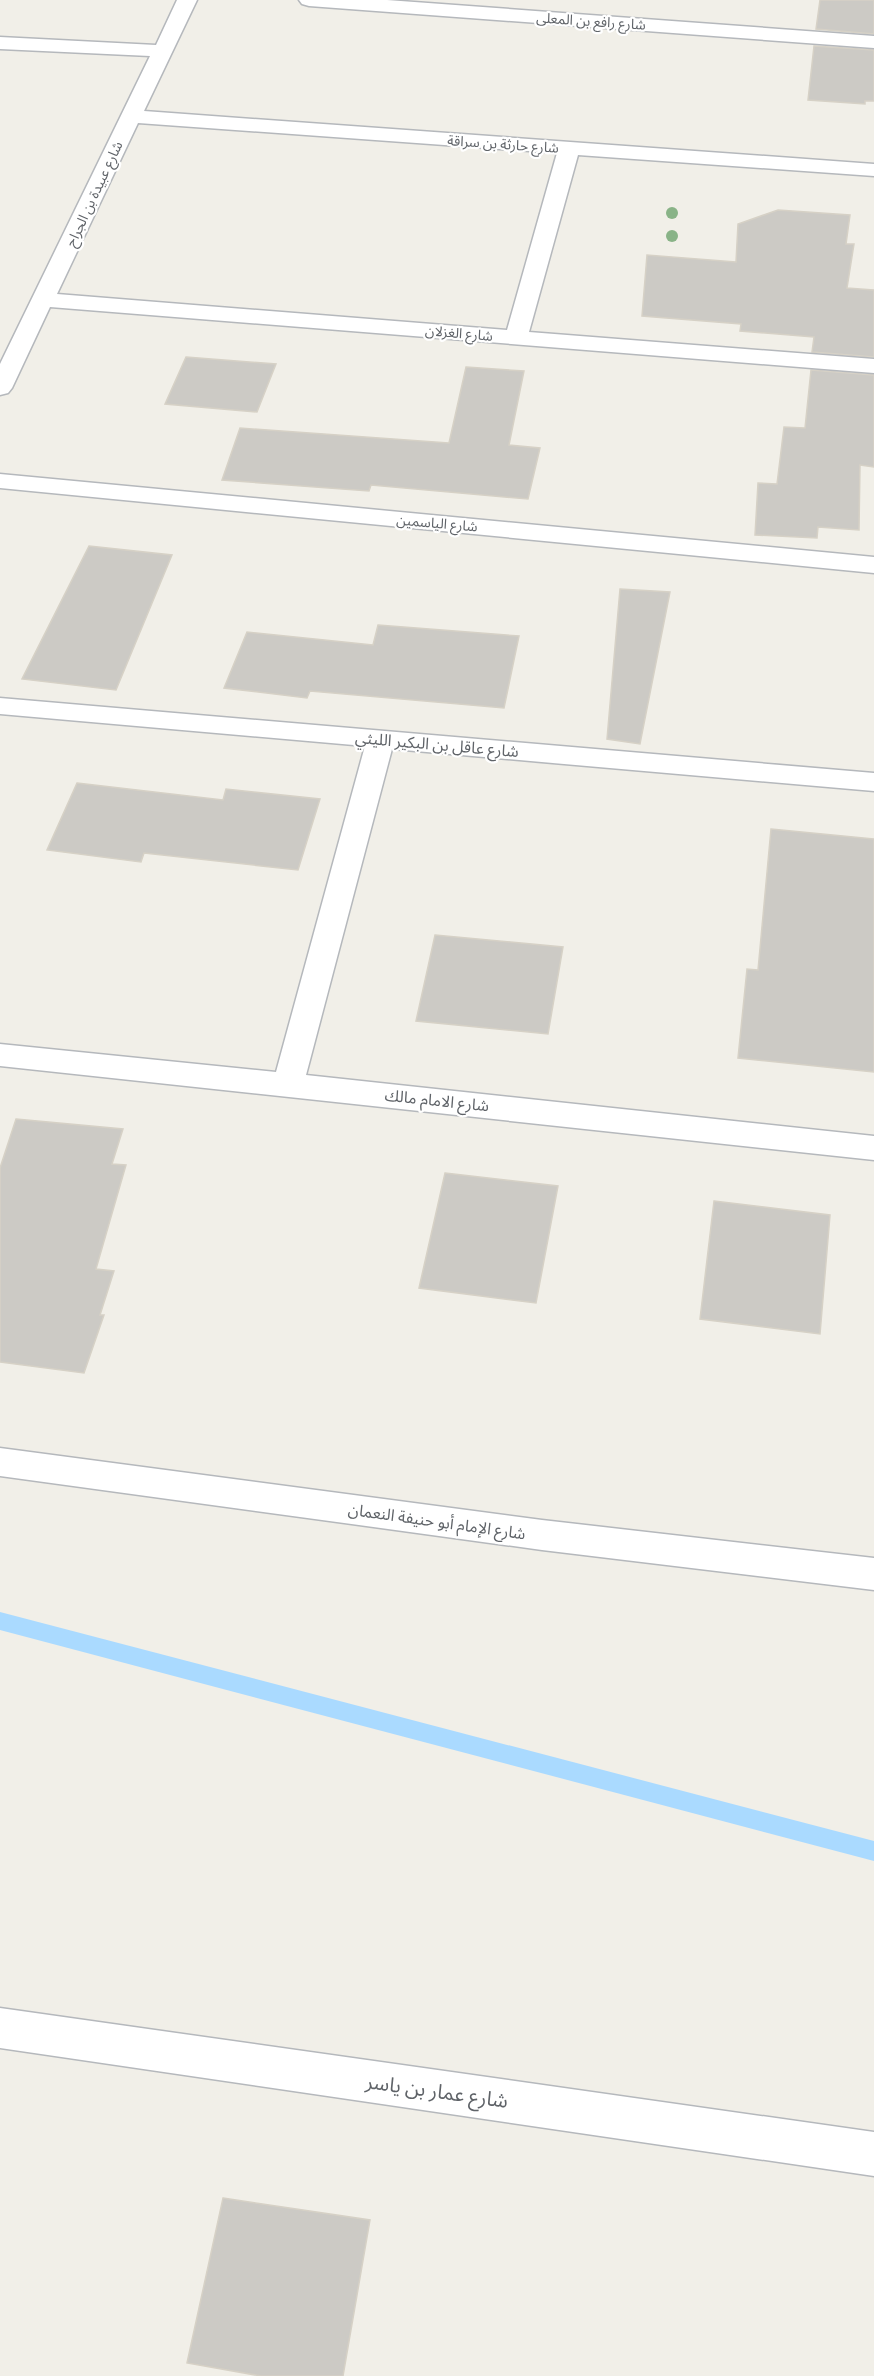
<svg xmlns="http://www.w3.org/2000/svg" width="874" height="2376" font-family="'Fira Sans Condensed','Noto Sans Arabic',sans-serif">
  <rect width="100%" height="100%" fill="#f1efe8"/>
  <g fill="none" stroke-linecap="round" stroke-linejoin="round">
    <path fill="#aadaff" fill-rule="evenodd" d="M0,1612L874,1841V1861L0,1630Z"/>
  </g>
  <path fill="#cccac5" stroke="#d6d1c6" stroke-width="1.5" d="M820,0H874V34L816,29Z
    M814,46L874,50V101H865V104L808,100Z
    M778,210L850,215L846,244H854L847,288L874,290V357L812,352L814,337L740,331L741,324L642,316L647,255L736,262L738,224Z
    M186,357L276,364L257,412L165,404Z
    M466,367L524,371L509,445L540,448L528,499L371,485L369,491L222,480L240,428L449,443Z
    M811,370L874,375V467L860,465L859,530L818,527L817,538L755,535L758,483L777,484L784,427L805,428Z
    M89,546L172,555L116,690L22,679Z
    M620,589L670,592L640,744L607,739Z
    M378,625L519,636L504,708L310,691L307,698L224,688L247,632L373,645Z
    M77,783L223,800L226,789L320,799L298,870L144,853L141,862L47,850Z
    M771,829L874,839V1072L738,1058L747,969L758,970Z
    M435,935L563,947L548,1034L416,1021Z
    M16,1119L123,1129L112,1164L126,1165L96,1269L114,1271L100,1315H104L84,1373L0,1362V1168Z
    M445,1173L558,1186L536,1303L419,1288Z
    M714,1201L830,1215L820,1334L700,1319Z
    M223,2198L370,2220L343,2376H261L187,2363Z"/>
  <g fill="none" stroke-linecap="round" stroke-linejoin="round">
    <g stroke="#b5b8bc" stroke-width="3">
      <path id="minor" d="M177,0H197L144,111L874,164V176L578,155L529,332L874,359V373L50,307L12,388L8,393L0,395V364L150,56L0,49V37L156,45ZM138,123L557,153L507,330L57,294Z
        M299,0H387L874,36V48L309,6L302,4Z
        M0,474L874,557V573L0,488Z
        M0,698L874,773V791L392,749L306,1075L874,1136V1160L0,1066V1044L276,1072L365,746L0,714Z
        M0,1448L542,1520L874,1558V1590L542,1550L0,1476Z
        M0,2008L874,2132V2176L0,2048Z"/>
    </g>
    <use href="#minor" fill="#fff" fill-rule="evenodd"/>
  </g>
  <g fill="#89b387">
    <circle cx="672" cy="213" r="6"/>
    <circle cx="672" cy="236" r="6"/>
  </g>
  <g text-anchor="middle" stroke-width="4.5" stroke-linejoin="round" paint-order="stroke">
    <g font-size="14" fill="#5f6368" stroke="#fff">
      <text transform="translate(591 21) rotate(4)" y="5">شارع رافع بن المعلى</text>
      <text transform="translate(503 144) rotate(4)" y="5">شارع حارثة بن سراقة</text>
      <text transform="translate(94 194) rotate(-65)" y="5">شارع عبيدة بن الجراح</text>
      <text transform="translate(459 333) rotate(5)" y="5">شارع الغزلان</text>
      <text transform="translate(437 523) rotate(5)" y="5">شارع الياسمين</text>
    </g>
    <g font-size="16" fill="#5f6368" stroke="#fff">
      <text transform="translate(437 744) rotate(5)" y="6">شارع عاقل بن البكير الليثي</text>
      <text transform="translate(437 1100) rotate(6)" y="6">شارع الامام مالك</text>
      <text transform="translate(437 1521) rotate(8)" y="6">شارع الإمام أبو حنيفة النعمان</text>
    </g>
    <g font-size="20" fill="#5f6368" stroke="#fff">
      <text transform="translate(437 2091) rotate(8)" y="7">شارع عمار بن ياسر</text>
    </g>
  </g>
</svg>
